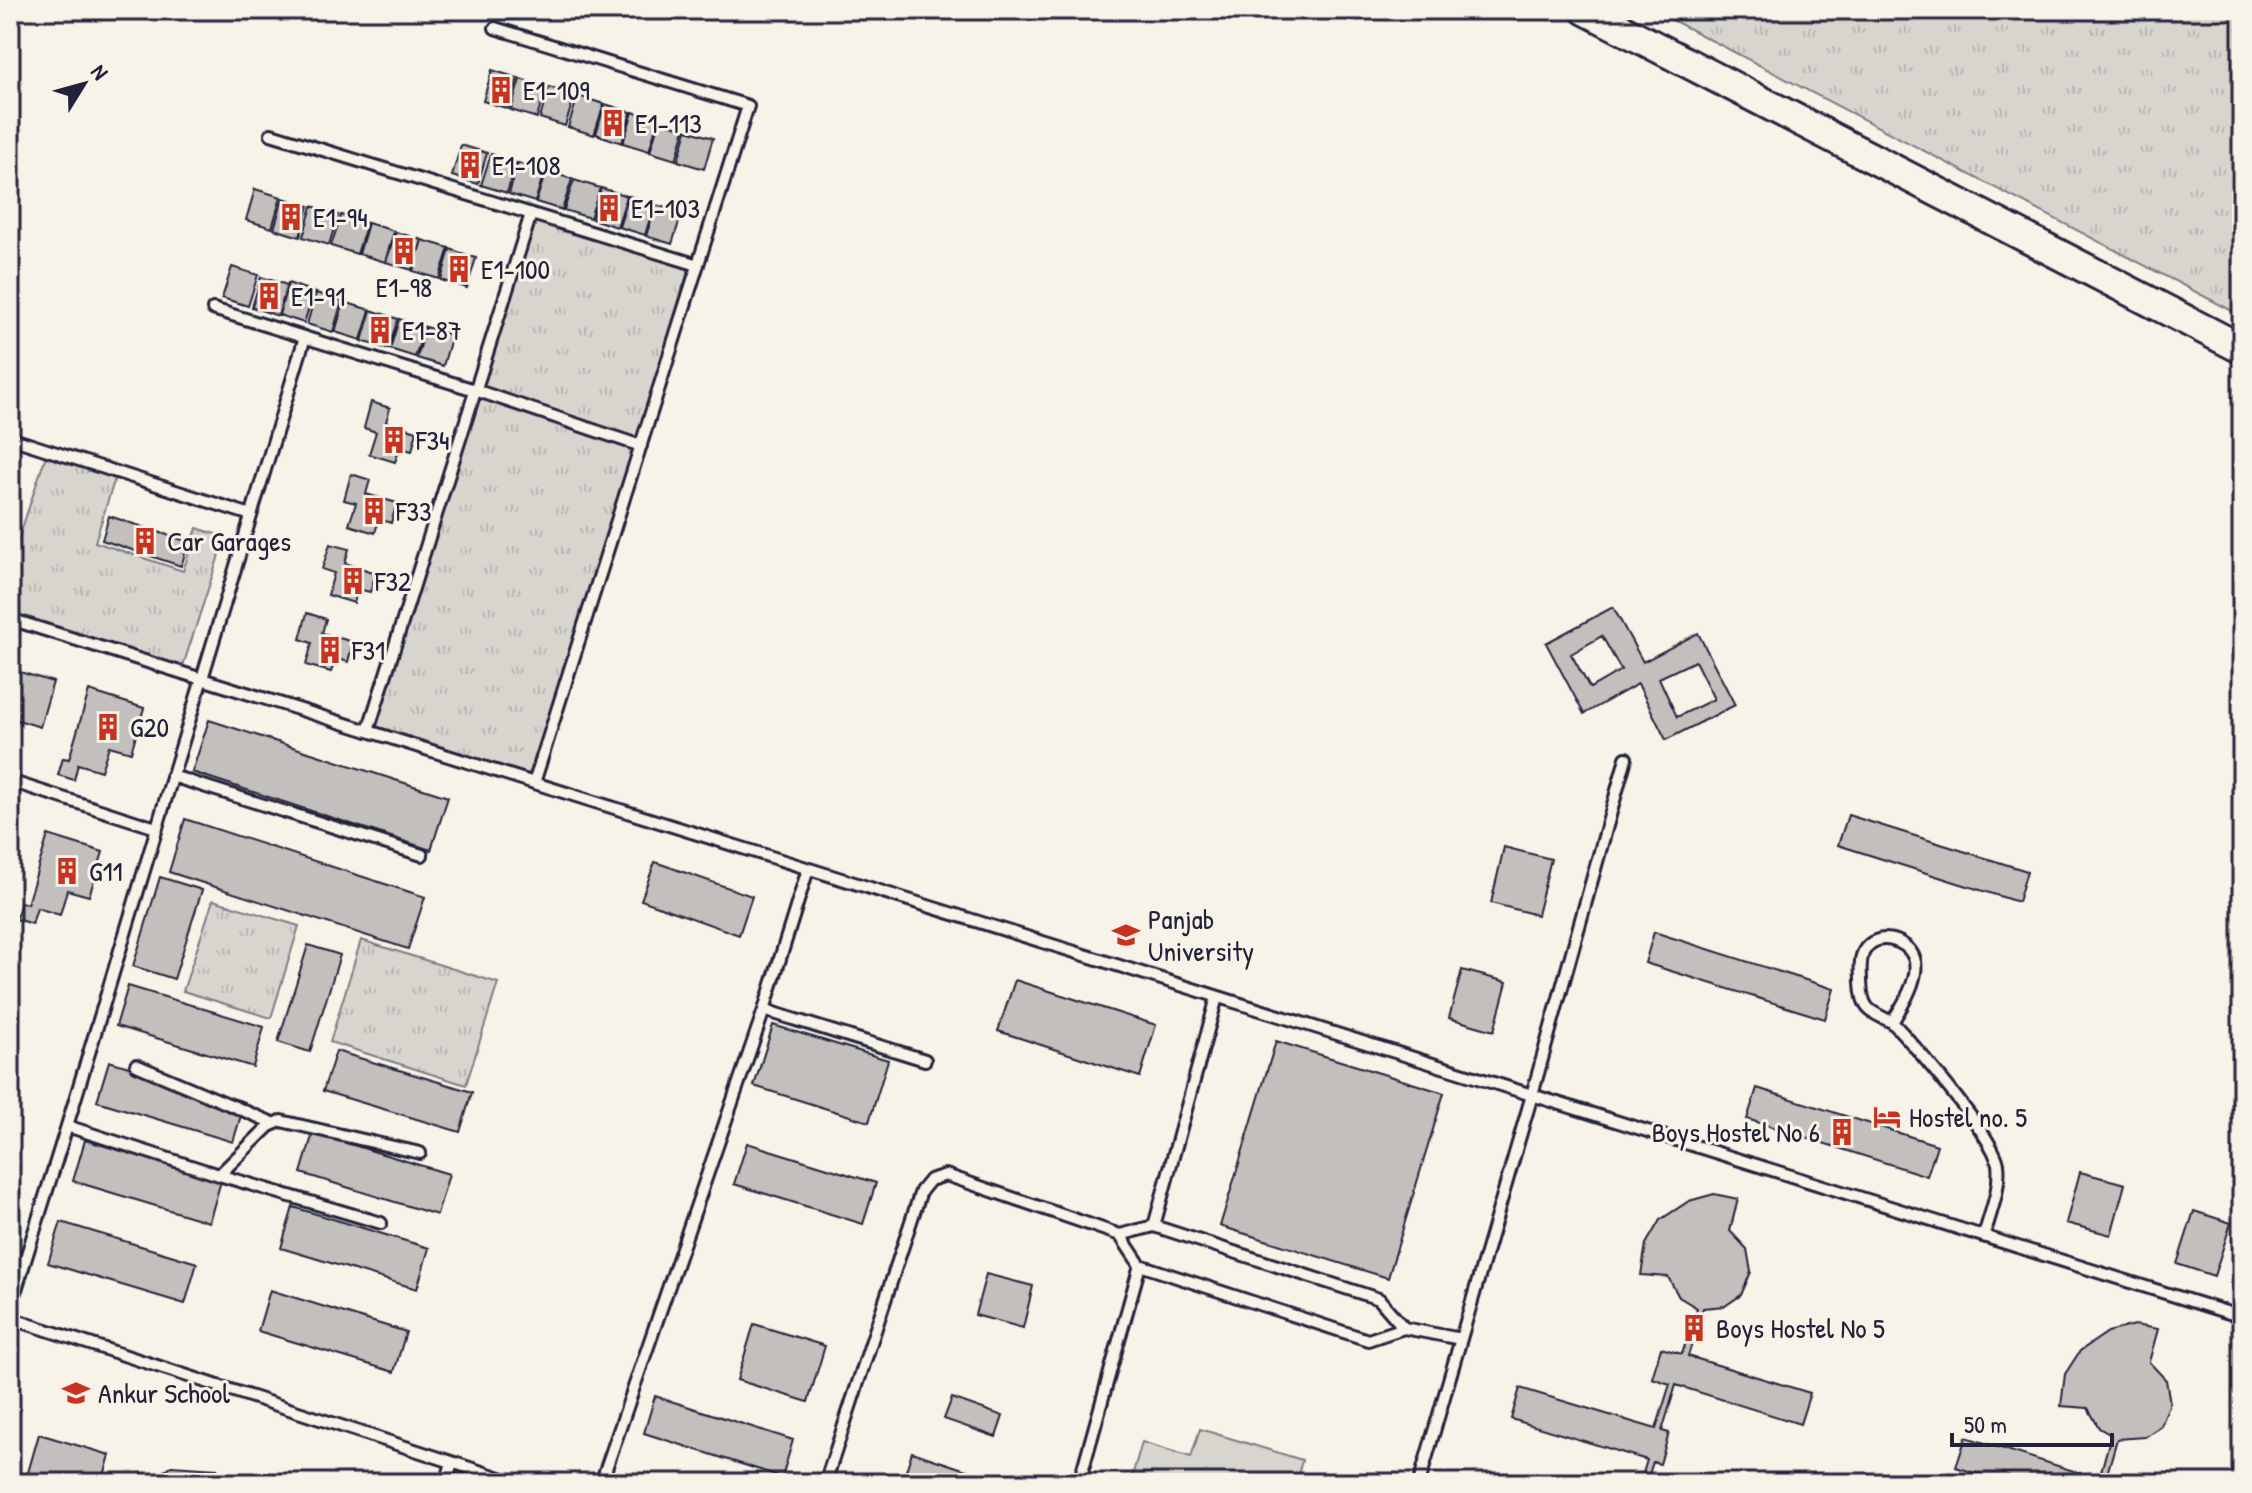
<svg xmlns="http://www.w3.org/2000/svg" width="2252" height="1493" font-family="'Patrick Hand',sans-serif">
  <defs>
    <pattern id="grass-tufts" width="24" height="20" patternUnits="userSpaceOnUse" patternTransform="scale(2)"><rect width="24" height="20" fill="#d8d5cf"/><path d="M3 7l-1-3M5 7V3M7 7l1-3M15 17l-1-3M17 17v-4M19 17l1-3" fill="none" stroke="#b9b7b3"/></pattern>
  </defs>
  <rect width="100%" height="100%" fill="#f7f3e8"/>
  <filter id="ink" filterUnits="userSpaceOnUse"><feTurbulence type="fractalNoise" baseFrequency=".0125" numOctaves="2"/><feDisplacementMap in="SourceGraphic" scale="16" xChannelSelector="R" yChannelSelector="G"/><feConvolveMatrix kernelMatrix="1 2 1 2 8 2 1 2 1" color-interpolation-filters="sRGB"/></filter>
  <g filter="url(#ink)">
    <path fill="url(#grass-tufts)" stroke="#7d7c85" stroke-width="2" d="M1653,10H2242V316Z
      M535,222L689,268L636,440L483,388Z
      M479,398L634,449L530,776L375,728Z
      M46,455L115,478L95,542L183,571L197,528L225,537L182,669L10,613V565Z
      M213,900L299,926L271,1018L183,991Z
      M361,940L498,983L466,1085L330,1042Z"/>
    <path fill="#d8d5cf" stroke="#7d7c85" stroke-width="2" d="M1200,1429L1302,1460L1296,1483H1130L1142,1442L1191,1457Z"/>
    <path fill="#c2bfbd" stroke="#22223b" stroke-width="2" fill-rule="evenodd" d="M492,70L518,78L509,109L483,101Z
      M520,79L546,87L537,118L511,110Z
      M549,87L575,95L565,126L540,118Z
      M578,96L604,104L594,135L568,127Z
      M605,104L631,112L622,143L596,134Z
      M633,112L658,120L649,151L623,143Z
      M659,121L685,129L676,160L650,152Z
      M687,130L713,138L704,169L678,161Z
      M461,145L487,153L478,184L452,176Z
      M491,154L516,163L507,193L481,185Z
      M518,163L544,172L535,202L509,194Z
      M546,171L572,179L562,210L536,202Z
      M574,180L600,188L590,218L564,210Z
      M601,188L627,196L617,227L592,219Z
      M255,189L281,197L272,228L246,220Z
      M629,196L654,205L645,235L619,227Z
      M283,198L309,206L300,237L274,229Z
      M656,205L682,213L672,244L646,236Z
      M312,206L338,215L329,245L303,237Z
      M341,215L367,223L357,254L331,246Z
      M368,223L394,231L385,262L359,254Z
      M396,232L422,240L412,270L386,262Z
      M422,240L449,248L439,279L413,271Z
      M450,249L476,258L467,288L441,280Z
      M232,267L258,275L248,306L222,298Z
      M261,277L287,285L278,316L252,307Z
      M288,283L314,292L304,323L279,315Z
      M316,293L342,301L333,332L307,324Z
      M344,302L370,310L361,340L335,332Z
      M371,310L398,319L388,349L362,341Z
      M399,319L425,327L415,357L390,349Z
      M426,327L452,335L443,366L417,358Z
      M371,402L390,408L386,422L417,431L412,451L400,448L395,462L369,454L376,432L364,428Z
      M351,474L370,480L366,494L397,503L391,523L379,519L375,533L349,525L356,503L344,500Z
      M10,493L19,495L11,522L10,521Z
      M109,516L189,542L181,566L102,540Z
      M330,544L349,549L345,563L376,573L370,592L358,589L354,603L328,595L334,573L322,569Z
      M1613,607L1643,662L1698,633L1735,705L1666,740L1638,684L1584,714L1546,643ZM1602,636L1621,670L1590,688L1571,654ZM1695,661L1714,699L1677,717L1659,678Z
      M307,613L326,619L322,633L353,642L348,662L336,658L331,672L306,665L312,643L300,639Z
      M10,669L53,682L40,727L18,720L10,745Z
      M89,691L144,708L131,752L109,746L101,771L78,764L74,780L58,775L63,758L69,759Z
      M209,720L448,797L431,850L192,772Z
      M1848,815L2027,871L2018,902L1838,845Z
      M185,819L425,897L408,949L169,872Z
      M48,835L103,852L89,896L67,890L60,915L37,908L32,924L16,919L21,902L27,904Z
      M1504,847L1551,859L1537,915L1491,903Z
      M655,862L752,896L739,935L641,900Z
      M160,877L202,890L174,979L133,966Z
      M1654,932L1834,989L1825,1019L1645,963Z
      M308,945L340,955L310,1052L278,1042Z
      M1462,970L1507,982L1494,1031L1449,1018Z
      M1015,980L1156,1025L1140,1077L998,1031Z
      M128,986L264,1027L253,1067L116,1026Z
      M773,1025L888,1060L869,1122L754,1086Z
      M1276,1041L1444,1093L1388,1278L1220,1226Z
      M336,1051L472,1092L460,1132L323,1091Z
      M109,1061L245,1102L233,1142L97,1101Z
      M10,1062L16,1064L10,1084Z
      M1757,1088L1937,1145L1927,1176L1747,1119Z
      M313,1133L449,1174L437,1215L301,1173Z
      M85,1140L221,1181L209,1222L73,1181Z
      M747,1143L876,1183L863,1224L734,1184Z
      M2080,1172L2125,1184L2111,1235L2066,1223Z
      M1714,1194L1738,1199L1730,1231L1747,1249L1751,1272L1741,1295L1725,1306L1703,1308L1688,1356L1810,1393L1800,1424L1676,1385L1662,1431L1669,1433L1660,1464L1653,1462L1646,1483H1640L1647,1460L1511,1419L1520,1388L1656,1429L1670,1384L1652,1378L1661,1348L1682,1354L1697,1308L1679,1297L1668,1277L1641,1275L1646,1244L1660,1220L1689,1201Z
      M293,1207L429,1248L417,1289L281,1248Z
      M2194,1211L2231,1223L2214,1276L2177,1264Z
      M61,1222L197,1263L185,1304L48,1263Z
      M986,1274L1033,1286L1023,1328L975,1315Z
      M270,1290L406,1332L394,1372L258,1331Z
      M754,1324L825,1346L808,1402L737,1380Z
      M2134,1325L2158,1329L2149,1362L2166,1380L2170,1403L2161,1426L2145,1437L2117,1439L2105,1481L2111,1483H2006L1956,1467L1966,1437L2099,1479L2111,1435L2099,1428L2088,1408L2061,1406L2065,1374L2080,1351L2108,1332Z
      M655,1396L793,1440L782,1477L644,1433Z
      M952,1398L1003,1416L996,1437L944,1419Z
      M39,1434L110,1455L102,1483H25Z
      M912,1452L984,1476L982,1483H913L903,1480Z
      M171,1466L217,1469L228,1483H152V1480Z"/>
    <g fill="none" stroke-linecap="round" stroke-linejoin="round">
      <g stroke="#22223b" stroke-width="16">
        <path id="lane" d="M495,28L748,106L534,783
          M271,134L698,265
          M213,309L475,390L641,446
          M10,438L251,515
          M10,619L2242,1317
          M368,731L531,214
          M172,776L422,855
          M10,781L156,828
          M764,1010L925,1060
          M1892,1022C1868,1011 1862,1009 1861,982C1861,972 1859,960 1864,951C1875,931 1907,938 1914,958C1921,976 1902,1007 1892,1022C1914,1045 1994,1137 1998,1164C2001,1189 1990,1213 1984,1236
          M136,1065L273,1123
          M67,1126L219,1175L381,1223
          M219,1175L269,1126L281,1121L420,1153
          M1154,1226L1217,997
          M1120,1235L1140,1265L1368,1340L1404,1328L1461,1339
          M10,1309L67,1126L305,337
          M10,1318L516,1483
          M446,1483L452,1463
          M601,1483L764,1010L808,869
          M825,1483L921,1191L930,1180L946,1175L1120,1235L1154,1226L1379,1299L1404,1328
          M1079,1483L1140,1265
          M1419,1483L1532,1095L1626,758"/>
      </g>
      <g stroke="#22223b" stroke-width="34">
        <path id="secondary" d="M1585,10L2242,349"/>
      </g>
      <use href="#lane" stroke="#f7f3e8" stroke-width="10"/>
      <use href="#secondary" stroke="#f7f3e8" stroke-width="28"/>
    </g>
  </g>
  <defs>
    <g id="building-bare" transform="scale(2.16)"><path d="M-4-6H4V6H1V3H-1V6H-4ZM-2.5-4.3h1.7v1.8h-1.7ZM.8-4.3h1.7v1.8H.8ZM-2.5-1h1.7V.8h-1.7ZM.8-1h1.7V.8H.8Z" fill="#c8321e" stroke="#f7f3e8" stroke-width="2.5" paint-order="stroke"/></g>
    <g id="university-bare" transform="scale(2.16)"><path d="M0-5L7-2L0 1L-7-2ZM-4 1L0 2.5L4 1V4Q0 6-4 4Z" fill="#c8321e" stroke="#f7f3e8" stroke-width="2.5" paint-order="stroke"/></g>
    <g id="hotel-bare" transform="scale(2.16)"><path d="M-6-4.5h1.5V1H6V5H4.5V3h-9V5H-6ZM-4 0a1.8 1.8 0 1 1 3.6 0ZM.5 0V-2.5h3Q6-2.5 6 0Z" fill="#c8321e" stroke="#f7f3e8" stroke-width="2.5" paint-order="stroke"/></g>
    <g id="school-bare" transform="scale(2.16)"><path d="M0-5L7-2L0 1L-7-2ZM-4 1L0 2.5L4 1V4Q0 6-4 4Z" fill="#c8321e" stroke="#f7f3e8" stroke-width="2.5" paint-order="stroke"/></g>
  </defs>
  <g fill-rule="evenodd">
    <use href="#building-bare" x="501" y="90"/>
    <use href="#building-bare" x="613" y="123"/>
    <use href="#building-bare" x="470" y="165"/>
    <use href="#building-bare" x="609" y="208"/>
    <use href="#building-bare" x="291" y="217"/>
    <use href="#building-bare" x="404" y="251"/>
    <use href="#building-bare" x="459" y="269"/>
    <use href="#building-bare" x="269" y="296"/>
    <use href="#building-bare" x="380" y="330"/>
    <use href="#building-bare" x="394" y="440"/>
    <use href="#building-bare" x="374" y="511"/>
    <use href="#building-bare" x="145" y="541"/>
    <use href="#building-bare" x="353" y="581"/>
    <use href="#building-bare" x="330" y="650"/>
    <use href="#building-bare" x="108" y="727"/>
    <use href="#building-bare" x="67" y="871"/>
    <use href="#university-bare" x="1126" y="935"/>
    <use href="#hotel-bare" x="1887" y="1117"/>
    <use href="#building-bare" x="1842" y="1132"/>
    <use href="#building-bare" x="1694" y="1328"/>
    <use href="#school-bare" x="76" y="1393"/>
  </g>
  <g text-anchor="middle" stroke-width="6" stroke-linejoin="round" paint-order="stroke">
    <g font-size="28" fill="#22223b" stroke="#f7f3e8" text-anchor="start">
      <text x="523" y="100">E1-109</text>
      <text x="635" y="133">E1-113</text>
      <text x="492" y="175">E1-108</text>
      <text x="631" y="218">E1-103</text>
      <text x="313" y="227">E1-94</text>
      <text x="481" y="279">E1-100</text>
      <text x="404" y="297" text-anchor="middle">E1-98</text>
      <text x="291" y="306">E1-91</text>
      <text x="402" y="340">E1-87</text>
      <text x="416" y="450">F34</text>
      <text x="396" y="521">F33</text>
      <text x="167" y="551">Car Garages</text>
      <text x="375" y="591">F32</text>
      <text x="352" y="660">F31</text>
      <text x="130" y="737">G20</text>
      <text x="89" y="881">G11</text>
      <text x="1148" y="929">Panjab<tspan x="1148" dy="32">University</tspan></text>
      <text x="1909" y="1127">Hostel no. 5</text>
      <text x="1820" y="1142" text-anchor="end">Boys Hostel No 6</text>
      <text x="1716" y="1338">Boys Hostel No 5</text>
      <text x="98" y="1403">Ankur School</text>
    </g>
  </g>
  <rect width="2252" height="1493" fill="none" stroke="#f7f3e8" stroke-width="40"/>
  <rect x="20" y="20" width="2212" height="1453" fill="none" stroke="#22223b" stroke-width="3" filter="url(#ink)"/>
  <g transform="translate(84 84) rotate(53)" stroke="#f7f3e8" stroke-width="6" paint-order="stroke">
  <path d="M0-6L14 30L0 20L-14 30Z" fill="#22223b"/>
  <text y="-12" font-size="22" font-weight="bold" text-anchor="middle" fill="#22223b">N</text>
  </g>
  <path d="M1952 1433v12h160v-12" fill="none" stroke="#22223b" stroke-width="4"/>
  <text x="1964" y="1433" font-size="24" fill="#22223b" stroke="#f7f3e8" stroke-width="6" paint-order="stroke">50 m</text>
</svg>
